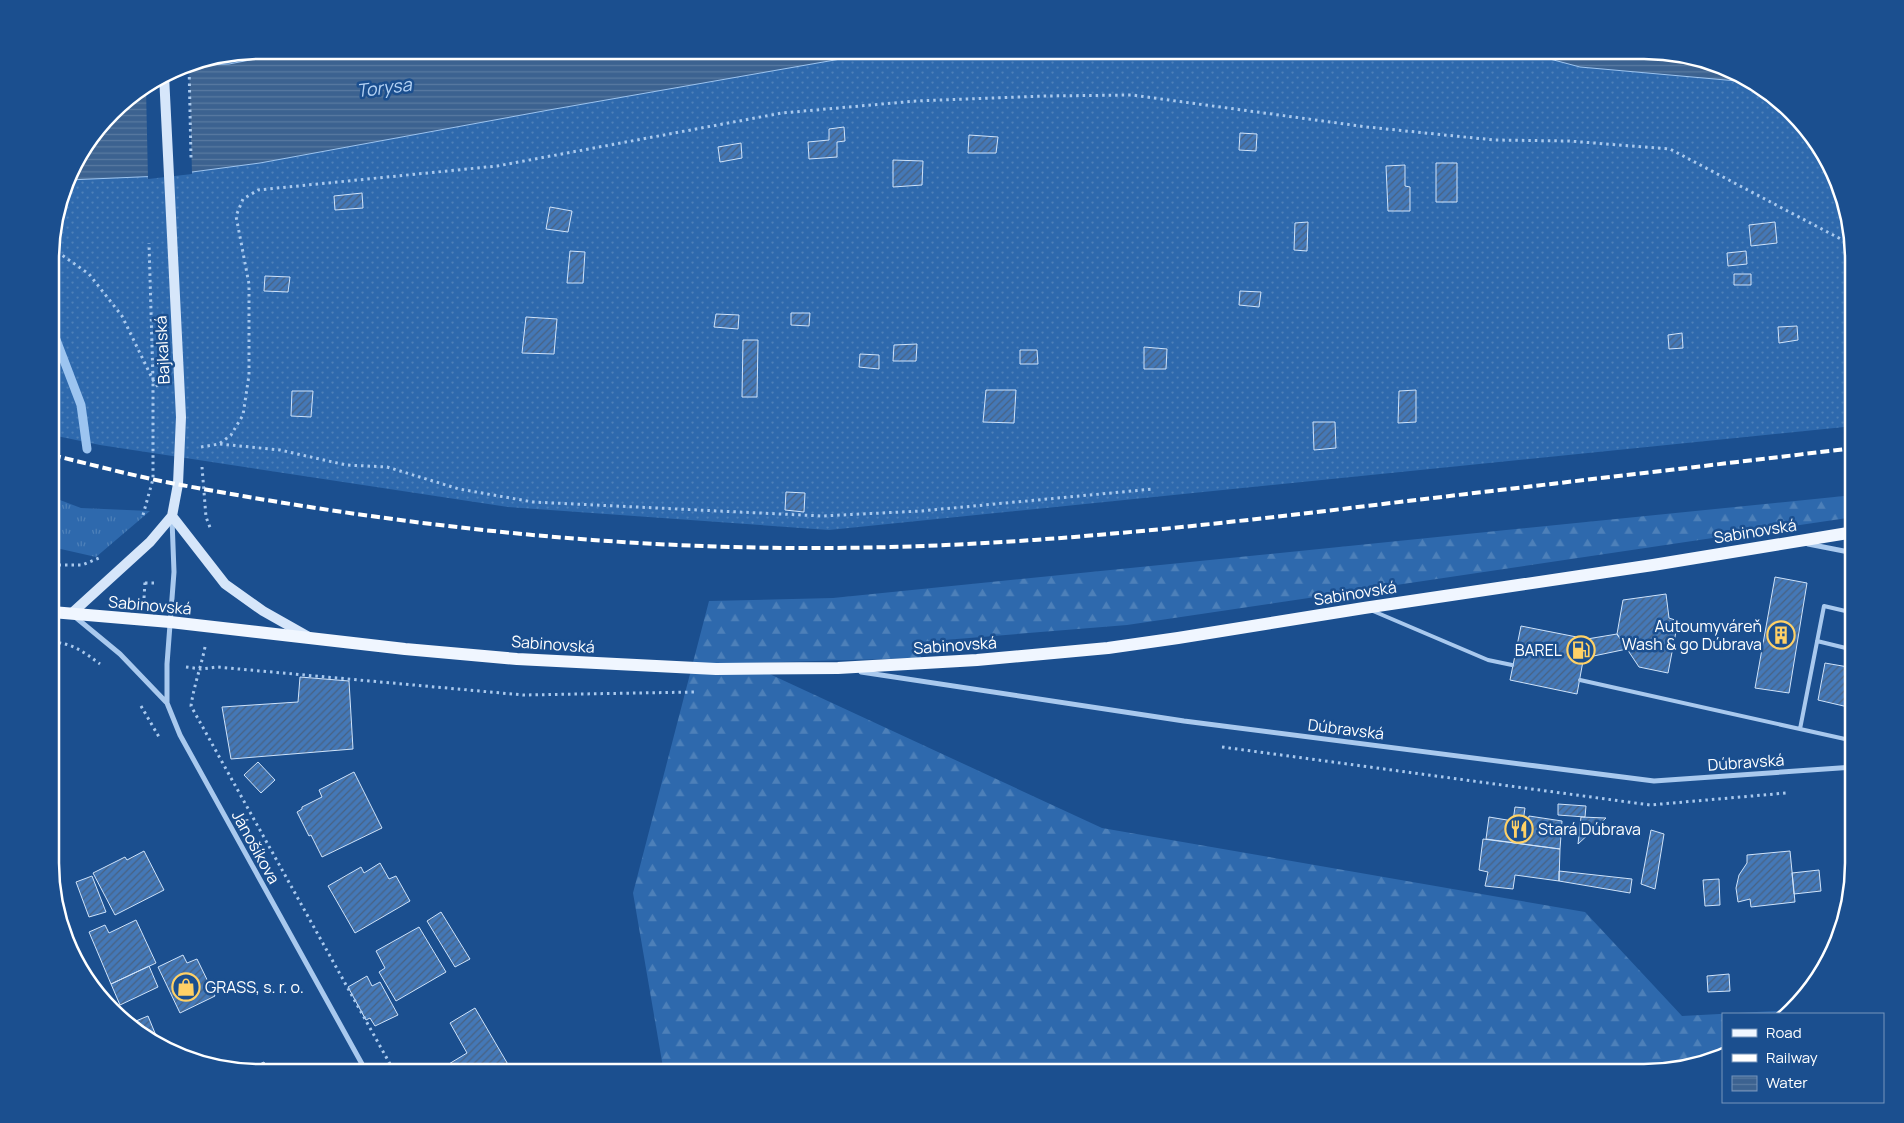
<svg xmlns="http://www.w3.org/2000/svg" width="1904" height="1123" font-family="Manrope,sans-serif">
  <defs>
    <pattern id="grass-tufts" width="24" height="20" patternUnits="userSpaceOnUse" patternTransform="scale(1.25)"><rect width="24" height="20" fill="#2e69ad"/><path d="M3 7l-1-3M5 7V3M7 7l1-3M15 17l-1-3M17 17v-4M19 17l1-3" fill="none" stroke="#4d80b9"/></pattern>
    <pattern id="forest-firs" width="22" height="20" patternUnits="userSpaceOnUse" patternTransform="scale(1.25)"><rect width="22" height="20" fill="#2e69ad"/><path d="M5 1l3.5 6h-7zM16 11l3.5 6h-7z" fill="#4d80b9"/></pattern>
    <pattern id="garden-dots" width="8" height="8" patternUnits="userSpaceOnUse" patternTransform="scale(1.25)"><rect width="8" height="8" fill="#2e69ad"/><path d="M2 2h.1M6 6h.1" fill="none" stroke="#4d80b9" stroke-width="1.8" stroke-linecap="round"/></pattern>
    <pattern id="water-rules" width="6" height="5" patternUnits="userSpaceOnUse" patternTransform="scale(1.25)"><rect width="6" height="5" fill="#3c6290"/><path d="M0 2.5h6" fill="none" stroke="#597aa1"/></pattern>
    <pattern id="building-hatch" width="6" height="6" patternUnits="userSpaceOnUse" patternTransform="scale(1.25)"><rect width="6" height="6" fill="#4478b7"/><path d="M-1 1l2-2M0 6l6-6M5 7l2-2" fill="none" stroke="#486282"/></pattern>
  </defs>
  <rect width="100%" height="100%" fill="#1b4f8f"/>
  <path fill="url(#grass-tufts)" d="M52,497L81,508L150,511L96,557L52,547Z"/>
  <path fill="url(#forest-firs)" d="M260,50H303L229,64L198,65V62Z
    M1854,495V517L1127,625L920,642L921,658L746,663L1102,828L1585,912L1682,1016L1794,1010L1789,1014H1723V1053L1658,1073H664L633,893L709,601L833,598Z"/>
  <path fill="url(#garden-dots)" d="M892,50H1516L1580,67L1737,81L1761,89L1819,144L1843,193L1854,246V426L829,530L508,507L100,445L52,435V233L68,180L163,176L260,163L549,110Z"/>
  <path fill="url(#water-rules)" stroke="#9cc4f0" d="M303,50H892L549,110L260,163L162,176L68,180L72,167L121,102L180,66L229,64Z
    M1516,50C1587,50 1707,38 1761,89L1737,81L1580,67Z"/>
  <path fill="#1b4f8f" d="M189,64L192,174L148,179L146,87L180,66Z"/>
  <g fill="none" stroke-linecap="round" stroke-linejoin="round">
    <path stroke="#9cc4f0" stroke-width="9" d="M52,329L81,405L87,449"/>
  </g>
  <path fill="url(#building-hatch)" stroke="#cfe3fa" d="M844,127L845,141L837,142V157L809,159L808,142L829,140V129Z
    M1240,133L1257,134L1256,151L1239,150Z
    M969,135L998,137L996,153H968Z
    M741,143L742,158L720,162L718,147Z
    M893,160L923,161L922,185L893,187Z
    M1436,163H1457V202H1436Z
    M1405,165V186L1410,187V211H1388L1386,166Z
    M362,193L363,208L335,210L334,196Z
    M550,207L572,211L568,232L546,229Z
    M1308,222L1307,251L1294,250L1295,223Z
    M1775,222L1777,243L1751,246L1749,225Z
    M570,251L585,252L583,283H567Z
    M1746,251L1747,264L1728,266L1727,253Z
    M1734,274H1751V285H1734Z
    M265,276L290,277L288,292L264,291Z
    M1240,291L1261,292L1259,307L1239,305Z
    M791,313H810L809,326L791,325Z
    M716,314L739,315L738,329L714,327Z
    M526,317L557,319L554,354L522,353Z
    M1797,326L1798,340L1779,343L1778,327Z
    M1682,333L1683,348L1669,349L1668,335Z
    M743,340H758L757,397H742Z
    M917,344L916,361H893L894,345Z
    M1144,347L1167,349L1166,369H1144Z
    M1020,350H1037L1038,364H1020Z
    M860,354L879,355V369L859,367Z
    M986,390H1016L1014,423L983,422Z
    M1416,390V422L1398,423L1399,391Z
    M292,391H313L311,417L291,416Z
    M1313,422H1335L1336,448L1314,450Z
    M786,492L805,493L804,512L785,510Z
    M1775,577L1807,583L1789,693L1755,688Z
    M1666,594L1669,618L1678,621L1668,673L1639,667L1617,634L1623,600Z
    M1521,626L1587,639L1577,694L1510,680Z
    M1617,634L1627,649L1584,658L1587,639Z
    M1825,663L1854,668V681L1848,707L1818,700Z
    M300,677L349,681L353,749L231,759L222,707L298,702Z
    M258,762L275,780L261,793L244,775Z
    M354,772L382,828L322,857L311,835L309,836L297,812L302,809V807L322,797L319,790Z
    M1558,804L1586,806L1585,817L1558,815Z
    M1515,807L1525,808L1523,822L1528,823L1529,816L1562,821L1560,849L1486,839L1489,817L1513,821Z
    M1581,817L1606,818L1578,844Z
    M1651,830L1664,834L1655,889L1641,884Z
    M1483,839L1560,849L1559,881L1515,875L1513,889L1485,886L1488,872L1479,870Z
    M144,851L164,890L115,915L93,873L125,857L127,860Z
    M1790,851L1795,902L1751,907L1750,899L1738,902L1736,888L1739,875L1747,863V855Z
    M380,863L389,879L396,876L410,901L355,933L328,886L361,867L364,873Z
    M1819,870L1821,891L1794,894L1792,873Z
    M1559,871L1632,879L1630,893L1559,881Z
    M92,876L106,912L89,917L76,882Z
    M1719,879L1720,905L1705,906L1703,880Z
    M441,912L470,959L455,967L427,921Z
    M136,920L156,963L111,984L89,932L105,925L109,933Z
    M419,927L446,972L396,1001L379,972L385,968L376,951Z
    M183,955L187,963L197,959L215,996L180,1013L158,967Z
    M149,966L158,987L120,1005L111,984Z
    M1729,974L1730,991L1708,992L1707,976Z
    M367,976L372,986L380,982L398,1015L375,1026L370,1018L366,1020L348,987Z
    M475,1008L513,1073H434L467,1053L450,1023Z
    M148,1016L157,1038L150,1041L131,1023Z
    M264,1062L269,1073L244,1071Z"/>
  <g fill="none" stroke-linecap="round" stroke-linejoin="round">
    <path stroke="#a9c9ee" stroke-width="3" stroke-dasharray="2.5 4" stroke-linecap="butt" d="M189,64L191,158
      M52,248L89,274L122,316L153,380L158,387
      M220,444L280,450L346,465L387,467L459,489L533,502L822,516L921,511L1153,489
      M201,447L219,444L231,435L243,415L249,375V284L236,216L243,199L258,190L497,166L782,113L916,101L1044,96L1132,95L1367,127L1494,140L1569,141L1670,149L1854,246
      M202,467L206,517L211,530
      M143,515L153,479V380L149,243
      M52,565H82L99,558
      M145,583H154
      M144,598L145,582
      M52,642C72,643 84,652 100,664
      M205,647C201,667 194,685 191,706L395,1073
      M186,667L201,669L217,667L523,695L695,692
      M141,706L159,737
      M1222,747L1650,805L1786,793"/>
    <path stroke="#a9c9ee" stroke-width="4" d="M1373,611L1488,660L1512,665
      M1817,641L1854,650
      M1580,680L1854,741
      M1800,729L1824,606L1854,613"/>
    <path stroke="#a9c9ee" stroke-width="5" d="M172,519L174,572L167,664V703L180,735L367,1073
      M1808,544L1854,553
      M74,616L120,654L166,702
      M861,672L1184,721L1654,781L1854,767"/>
    <path stroke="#d6e6fa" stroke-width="10" d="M172,516L225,584L263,611L309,637
      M71,614L150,542L172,516L178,484L181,417L164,75"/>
    <path stroke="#f0f6ff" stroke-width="12" d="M52,612L170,622L405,649L517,659L716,669L838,668L977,660L1108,648L1178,638L1364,608L1653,565L1854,532"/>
    <path stroke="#fff" stroke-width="4" stroke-dasharray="9 4" stroke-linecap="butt" d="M52,455C93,465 134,476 176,484C389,524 603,549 819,548C1008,548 1195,527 1383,504C1540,485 1697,467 1854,448"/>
  </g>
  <defs>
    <g id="building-ring" transform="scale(1.4375)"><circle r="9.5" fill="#1b4f8f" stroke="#ffd166" stroke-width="1.5"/><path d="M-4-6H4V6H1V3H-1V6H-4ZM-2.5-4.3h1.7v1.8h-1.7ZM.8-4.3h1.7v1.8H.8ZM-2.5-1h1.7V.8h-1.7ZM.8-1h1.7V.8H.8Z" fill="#ffd166"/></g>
    <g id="fuel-ring" transform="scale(1.4375)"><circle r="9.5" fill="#1b4f8f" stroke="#ffd166" stroke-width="1.5"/><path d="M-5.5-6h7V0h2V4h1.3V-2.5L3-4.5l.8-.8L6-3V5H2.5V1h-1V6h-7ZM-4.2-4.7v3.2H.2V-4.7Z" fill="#ffd166"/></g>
    <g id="restaurant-ring" transform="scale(1.4375)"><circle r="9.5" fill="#1b4f8f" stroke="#ffd166" stroke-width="1.5"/><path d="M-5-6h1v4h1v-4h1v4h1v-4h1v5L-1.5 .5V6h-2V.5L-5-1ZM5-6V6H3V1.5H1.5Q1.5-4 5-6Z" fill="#ffd166"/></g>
    <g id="shop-ring" transform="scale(1.4375)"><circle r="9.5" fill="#1b4f8f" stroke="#ffd166" stroke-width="1.5"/><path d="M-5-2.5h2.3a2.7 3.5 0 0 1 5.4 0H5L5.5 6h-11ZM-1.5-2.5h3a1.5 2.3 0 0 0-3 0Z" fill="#ffd166"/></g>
  </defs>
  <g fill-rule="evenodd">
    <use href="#building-ring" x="1781" y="635"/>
    <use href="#fuel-ring" x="1581" y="650"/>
    <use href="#restaurant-ring" x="1519" y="829"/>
    <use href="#shop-ring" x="186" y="987"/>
  </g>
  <g text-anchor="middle" stroke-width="5" stroke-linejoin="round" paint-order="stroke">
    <g font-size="16" fill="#fff" stroke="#1b4f8f">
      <text transform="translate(162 350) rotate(-93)" y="6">Bajkalská</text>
      <text transform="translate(1755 531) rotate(-9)" y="6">Sabinovská</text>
      <text transform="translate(1355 593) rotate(-9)" y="6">Sabinovská</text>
      <text transform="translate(150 605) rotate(5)" y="6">Sabinovská</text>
      <text transform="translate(553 644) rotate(4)" y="6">Sabinovská</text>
      <text transform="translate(955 645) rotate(-4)" y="6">Sabinovská</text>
      <text transform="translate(1346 729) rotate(7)" y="6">Dúbravská</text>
      <text transform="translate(1746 762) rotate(-4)" y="6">Dúbravská</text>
      <text transform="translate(256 847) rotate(61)" y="6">Jánošíkova</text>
    </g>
    <g font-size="16" fill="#fff" stroke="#1b4f8f" text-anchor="end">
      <text x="1762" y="632">Autoumyváreň<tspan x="1762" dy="18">Wash &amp; go Dúbrava</tspan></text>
      <text x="1562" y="656">BAREL</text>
      <text x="1538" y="835" text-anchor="start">Stará Dúbrava</text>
      <text x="205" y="993" text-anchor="start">GRASS, s. r. o.</text>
    </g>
    <g font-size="18" font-style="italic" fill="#b5d3f5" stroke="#1b4f8f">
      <text transform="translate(384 88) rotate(-7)" y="6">Torysa</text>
    </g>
  </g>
  <path d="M0 0H1904V1123H0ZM260 59H1644A201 201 0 0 1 1845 260V863A201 201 0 0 1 1644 1064H260A201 201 0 0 1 59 863V260A201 201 0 0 1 260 59Z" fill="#1b4f8f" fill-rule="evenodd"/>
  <path fill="none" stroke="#fff" stroke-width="2.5" d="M260 59H1644A201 201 0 0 1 1845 260V863A201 201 0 0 1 1644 1064H260A201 201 0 0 1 59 863V260A201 201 0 0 1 260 59Z"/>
  <rect x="1722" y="1013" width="162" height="90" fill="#1b4f8f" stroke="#7695bc"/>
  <rect x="1732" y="1029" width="25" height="8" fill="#f0f6ff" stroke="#7695bc"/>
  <text x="1766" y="1038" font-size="15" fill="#ffffff">Road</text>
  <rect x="1732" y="1054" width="25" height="8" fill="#ffffff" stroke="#7695bc"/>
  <text x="1766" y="1063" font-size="15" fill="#ffffff">Railway</text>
  <rect x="1732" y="1076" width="25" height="15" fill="url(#water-rules)" stroke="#7695bc"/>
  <text x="1766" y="1088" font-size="15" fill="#ffffff">Water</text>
</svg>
